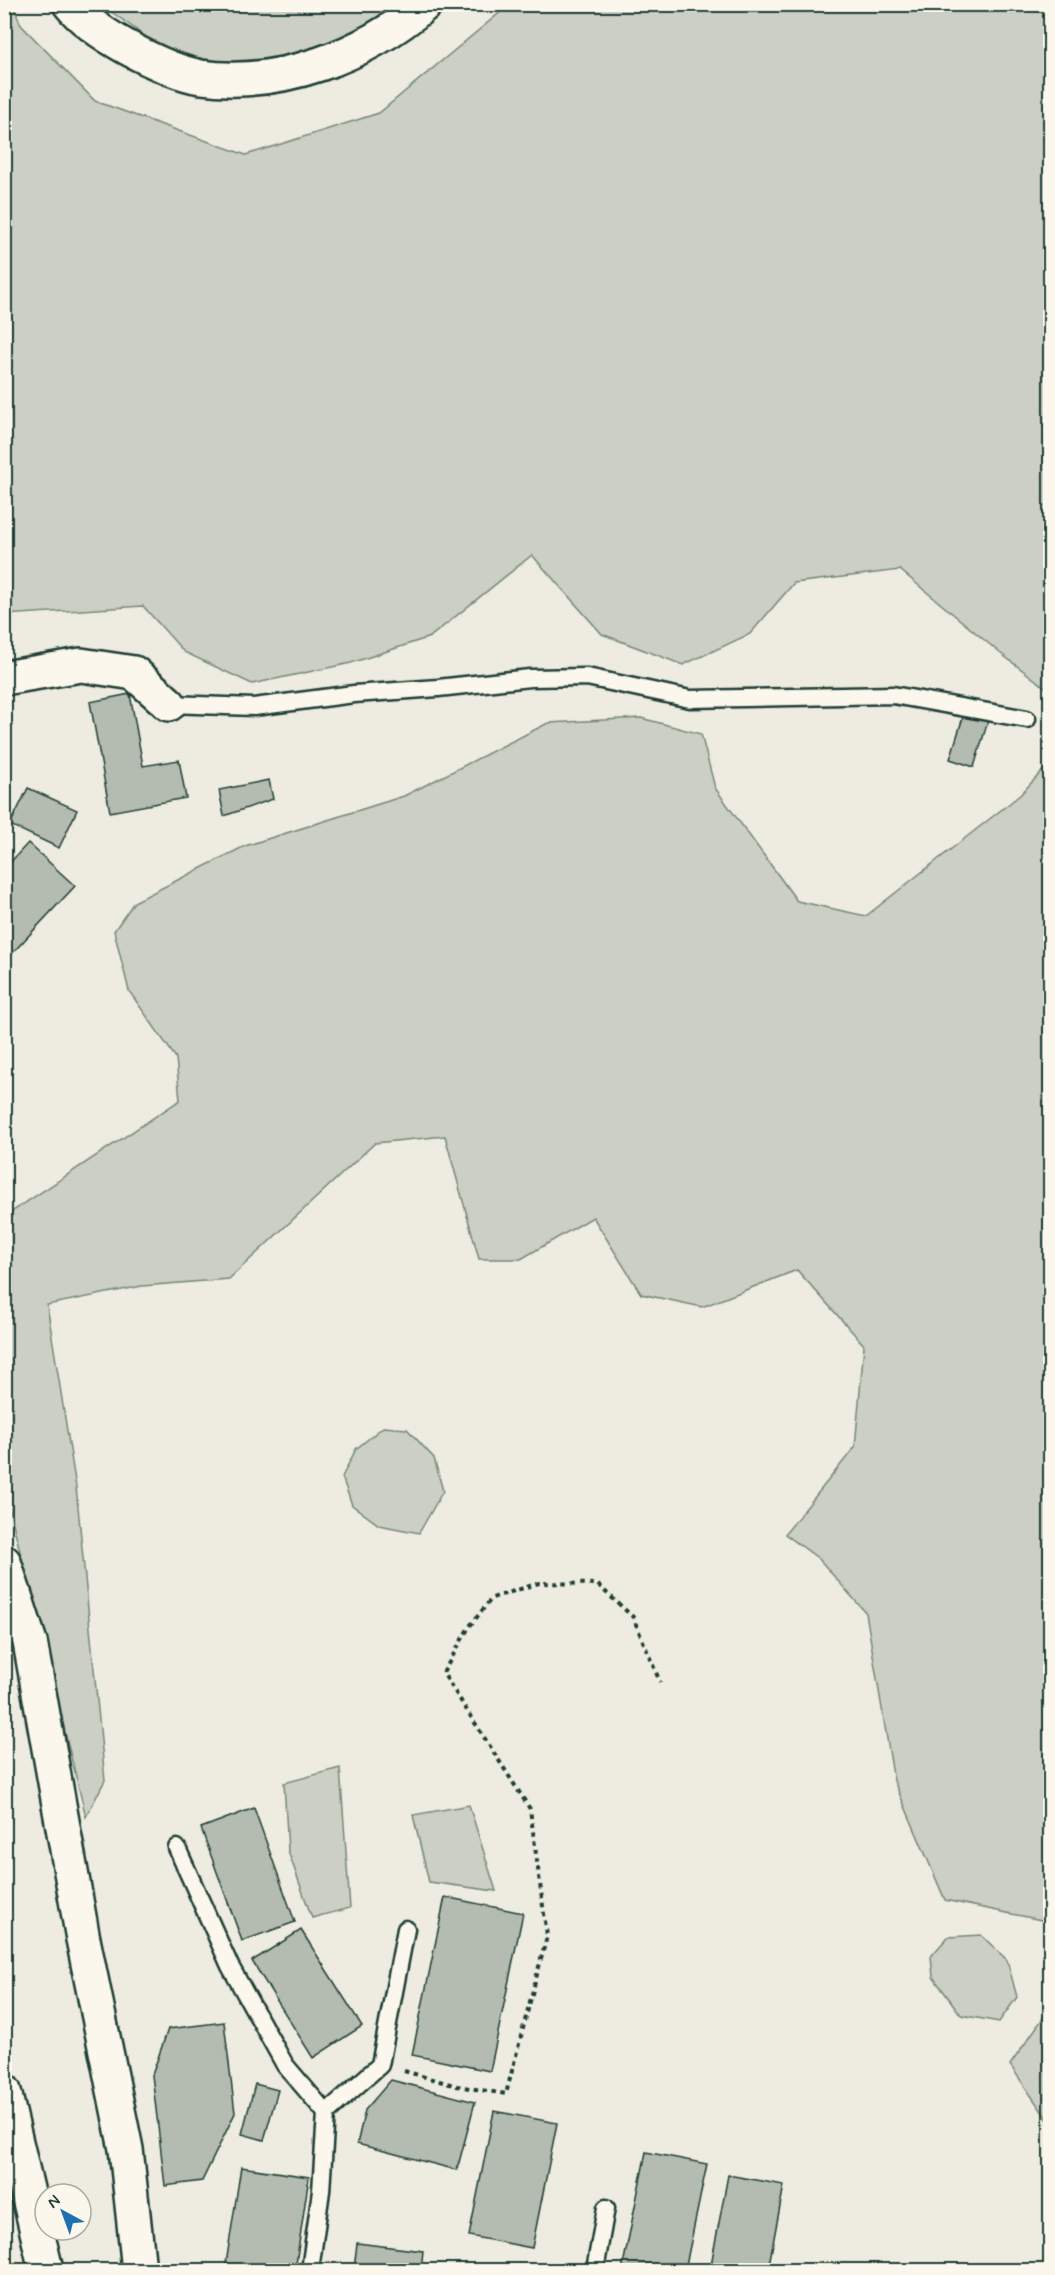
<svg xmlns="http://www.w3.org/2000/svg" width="1055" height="2275" font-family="Mynerve,sans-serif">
  <rect width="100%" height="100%" fill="#eeece1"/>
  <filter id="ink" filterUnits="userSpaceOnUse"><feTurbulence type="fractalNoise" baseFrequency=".0167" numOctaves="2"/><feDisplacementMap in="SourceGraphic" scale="12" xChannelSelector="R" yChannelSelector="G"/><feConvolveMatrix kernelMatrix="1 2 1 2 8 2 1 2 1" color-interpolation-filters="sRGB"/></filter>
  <g filter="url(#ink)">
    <path fill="#cbcfc4" stroke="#75867c" stroke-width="1.5" d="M5,4L13,5L21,25L95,101L246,155L379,113L509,5H1050V691L1000,653L900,570L794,583L750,634L683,665L602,634L532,555L430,637L351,663L252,684L184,652L143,606L5,615Z
      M102,5H401L356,45L264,69L170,54Z
      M641,718L701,734L715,788L797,901L866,916L1020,795L1050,763V1929L1041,1920L945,1900L894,1781L866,1613L819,1559L785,1534L855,1447L864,1345L797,1270L702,1307L641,1294L593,1217L521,1259H479L445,1136L375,1143L229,1279L142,1286L47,1305L76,1487L105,1780L86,1817L5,1491L4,1217L180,1100L176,1058L129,991L114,931L134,902L245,846L404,796L548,723Z
      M383,1427L407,1429L434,1458L443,1491L419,1533L379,1525L352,1505L342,1477L356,1449Z
      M340,1768L350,1908L312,1918L288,1851L284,1783Z
      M469,1805L496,1891L429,1882L413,1815Z
      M981,1935L1007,1960L1017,1997L999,2022L961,2015L933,1977L931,1956L948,1937Z
      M1050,2008V2123L1010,2065Z"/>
    <path fill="#b4bbb0" stroke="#1f3d34" stroke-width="1.5" d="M130,694L143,766L179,760L186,798L110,812L90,702Z
      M964,714L988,721L974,767L950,759Z
      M269,780L273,799L224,816L219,790Z
      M28,788L77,810L59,848L10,825Z
      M28,843L75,886L4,962V869Z
      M254,1808L295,1922L242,1941L201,1828Z
      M445,1897L523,1913L490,2071L412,2055Z
      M301,1930L362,2026L313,2058L252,1961Z
      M224,2022L235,2113L202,2181L165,2186L152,2075L168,2029Z
      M391,2080L475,2102L457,2170L357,2144L365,2110Z
      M255,2084L278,2090L264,2140L242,2134Z
      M494,2111L557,2123L532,2248L469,2236Z
      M646,2152L707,2164L685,2270H622Z
      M241,2167L309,2177L295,2270H225Z
      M728,2175L784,2185L768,2270H710Z
      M357,2243L423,2251L421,2270H354Z"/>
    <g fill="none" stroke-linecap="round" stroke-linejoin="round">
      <g stroke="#1f3d34" stroke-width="21">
        <path id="lane" d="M169,704L254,707L354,694L438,688L530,678L587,677L690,699L893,695L1027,719
          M177,1848L230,1966L285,2065L326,2113
          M310,2270L321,2191L326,2113L380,2065L406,1929
          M595,2270L606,2208"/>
      </g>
      <g stroke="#1f3d34" stroke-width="38">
        <path id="street" d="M4,678L81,665L134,673L169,704
          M4,1562L30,1642L83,1939L126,2149L139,2270"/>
      </g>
      <g stroke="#1f3d34" stroke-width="38">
        <path id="highway" d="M70,4C85,23 108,37 128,48C150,60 177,73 201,77C280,88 366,55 425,4
          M4,2091L46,2270"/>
      </g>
      <path stroke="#1f3d34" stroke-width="4" stroke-dasharray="4.5 4.5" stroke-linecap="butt" d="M404,2071L457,2086L506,2094L547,1936L530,1809L443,1673L469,1627L492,1598L539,1583L597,1584L633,1617L660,1682"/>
      <use href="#lane" stroke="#fbf7ec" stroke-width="16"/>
      <use href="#street" stroke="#fbf7ec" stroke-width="33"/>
      <use href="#highway" stroke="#fbf7ec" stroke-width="33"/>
    </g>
  </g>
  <rect width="1055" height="2275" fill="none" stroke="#fbf7ec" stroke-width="24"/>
  <rect x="12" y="12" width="1031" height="2251" fill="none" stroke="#1f3d34" stroke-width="2" filter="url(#ink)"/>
  <g transform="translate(63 2212) rotate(319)"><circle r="28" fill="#fbf7ec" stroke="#a3ada2" stroke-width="1.5"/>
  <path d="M0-4.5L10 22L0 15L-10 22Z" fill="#1f6fb2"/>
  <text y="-9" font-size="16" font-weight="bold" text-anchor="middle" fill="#1f3d34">N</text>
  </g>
</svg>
